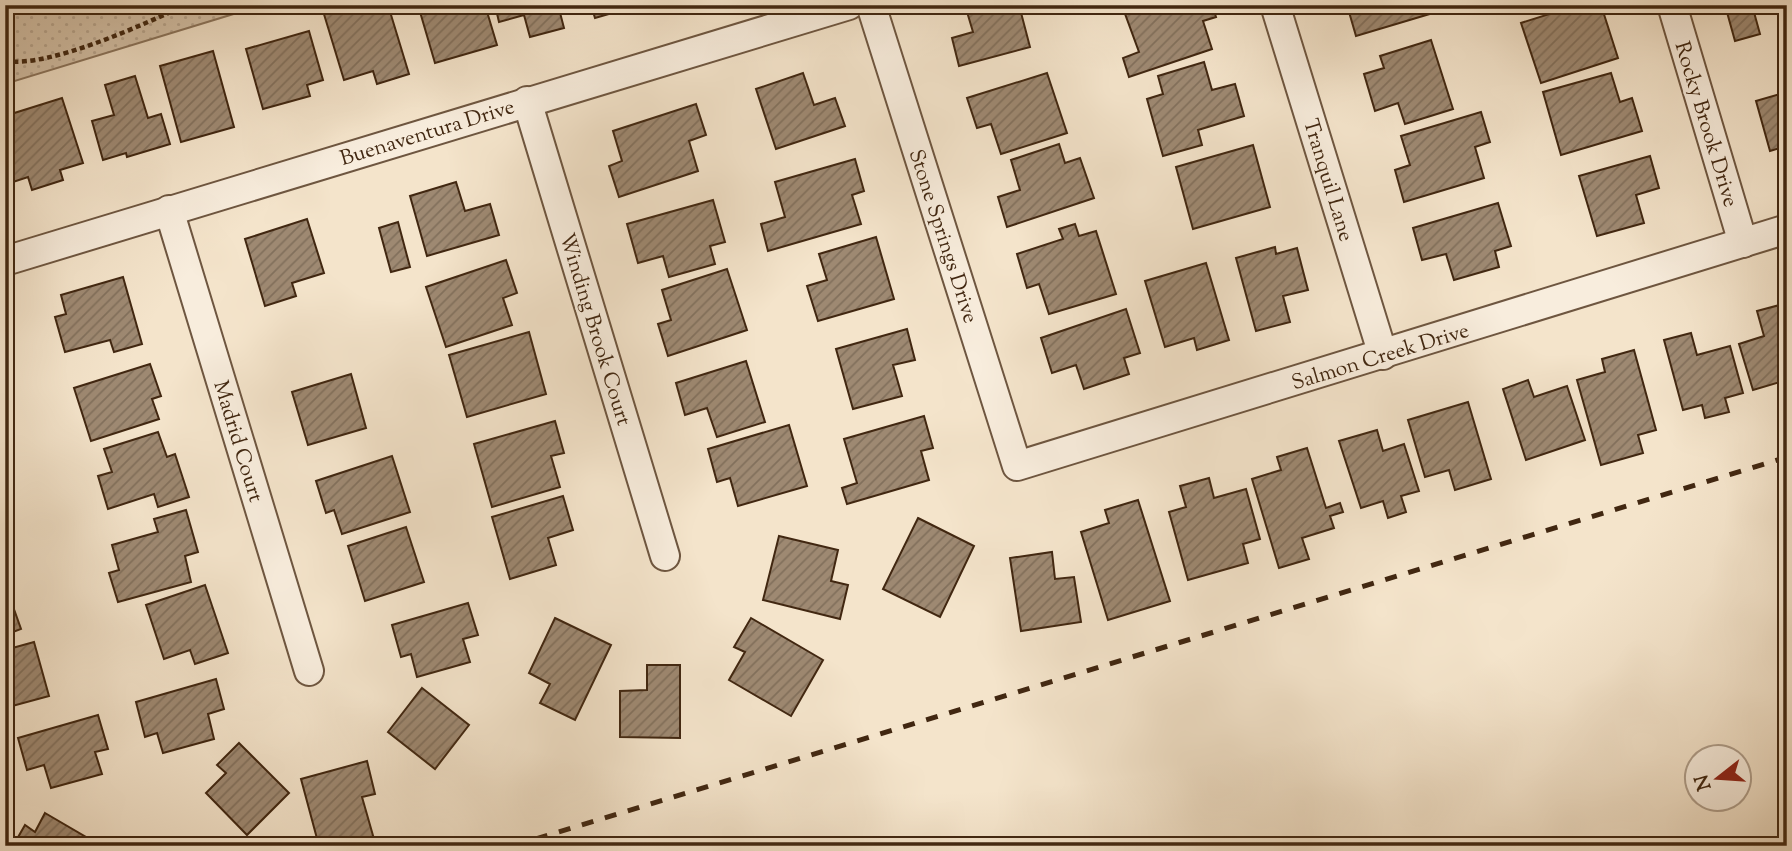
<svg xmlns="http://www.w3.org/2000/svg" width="1792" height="851" font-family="'Sorts Mill Goudy',serif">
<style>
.park{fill:url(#park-dots);stroke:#8c765e;stroke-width:2}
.building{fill:url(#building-hatch);stroke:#412711;stroke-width:2}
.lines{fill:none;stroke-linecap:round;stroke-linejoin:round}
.minor-casing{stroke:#6e5640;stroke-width:32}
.path{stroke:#412711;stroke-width:4.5;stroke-dasharray:5 3.5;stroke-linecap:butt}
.minor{stroke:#f8eddd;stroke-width:28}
.rail{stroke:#412711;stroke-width:5;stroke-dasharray:12 12;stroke-linecap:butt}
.labels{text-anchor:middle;stroke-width:5;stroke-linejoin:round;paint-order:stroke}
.street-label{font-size:21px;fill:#412711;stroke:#f8eddd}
</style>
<defs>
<pattern id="park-dots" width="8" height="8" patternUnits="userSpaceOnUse" patternTransform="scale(1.75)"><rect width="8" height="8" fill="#d6c4ab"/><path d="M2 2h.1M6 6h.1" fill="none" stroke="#b9a892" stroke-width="1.8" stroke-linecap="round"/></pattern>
<pattern id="building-hatch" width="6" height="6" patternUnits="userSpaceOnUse" patternTransform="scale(1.75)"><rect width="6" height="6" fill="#9e8972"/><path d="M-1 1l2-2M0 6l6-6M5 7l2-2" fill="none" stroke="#82705c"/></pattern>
</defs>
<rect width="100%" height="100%" fill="#f4e4cb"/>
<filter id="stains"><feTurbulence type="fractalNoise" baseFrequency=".00286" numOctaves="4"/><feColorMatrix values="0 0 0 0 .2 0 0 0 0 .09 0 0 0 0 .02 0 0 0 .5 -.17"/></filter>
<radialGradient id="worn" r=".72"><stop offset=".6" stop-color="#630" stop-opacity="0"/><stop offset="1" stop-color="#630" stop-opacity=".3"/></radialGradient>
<polygon class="park" points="5,5 263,5 5,84"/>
<g class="building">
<polygon points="343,5 388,5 409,74 377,84 373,71 344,80 323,11"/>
<polygon points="418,5 485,5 497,45 435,63"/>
<polygon points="495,5 558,5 564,28 530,37 524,15 499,22"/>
<polygon points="591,5 625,5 626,9 595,18"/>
<polygon points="965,5 1019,5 1030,47 959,66 952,38 973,32"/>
<polygon points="1141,5 1212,5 1216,17 1203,21 1212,49 1129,77 1123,58 1139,52 1124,11"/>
<polygon points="1347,5 1431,5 1433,13 1356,36"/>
<polygon points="1578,5 1601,5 1618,58 1541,83 1521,23"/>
<polygon points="1725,5 1752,5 1760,34 1735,41"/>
<polygon points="309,31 323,80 307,85 310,96 263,109 246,49"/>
<polygon points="1431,40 1453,109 1405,124 1398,103 1375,111 1364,74 1384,68 1380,56"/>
<polygon points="213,51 234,127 181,142 160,66"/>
<polygon points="1204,62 1212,90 1235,84 1244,116 1198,130 1202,145 1163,156 1147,99 1163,94 1158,76"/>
<polygon points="803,73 814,105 835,98 845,126 776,149 756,89"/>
<polygon points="1047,73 1067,133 1001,154 991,124 977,128 967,98"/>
<polygon points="1611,73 1620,102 1632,98 1642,131 1561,155 1543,92"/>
<polygon points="135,76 148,118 161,114 170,144 127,157 126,153 103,160 92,121 114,115 105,85"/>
<polygon points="1787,92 1787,146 1770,151 1756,101"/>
<polygon points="62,98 83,163 60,170 63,180 32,190 28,177 13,182 5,157 5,138 14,135 8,115"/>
<polygon points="696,104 706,135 689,141 698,171 619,197 609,166 622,161 613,131"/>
<polygon points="1481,112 1490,142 1475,147 1484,178 1404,202 1395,170 1410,165 1401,136"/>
<polygon points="1059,144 1065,163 1080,158 1094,198 1007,227 998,197 1020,190 1011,160"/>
<polygon points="1253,145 1270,207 1193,229 1176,167"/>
<polygon points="1650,156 1659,188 1636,195 1644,223 1597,236 1579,176"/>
<polygon points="855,159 864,191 852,195 861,224 768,251 761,224 785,217 775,182"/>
<polygon points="456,182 465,211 490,204 499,235 427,256 410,196"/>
<polygon points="713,200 725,242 710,246 715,264 669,277 663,256 638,263 627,224"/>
<polygon points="1498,203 1511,246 1495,251 1499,267 1454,280 1446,254 1422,260 1413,228"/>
<polygon points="307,219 324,273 292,283 296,296 265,306 245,239"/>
<polygon points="398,222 410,267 391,272 379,228"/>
<polygon points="1075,224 1079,236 1096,231 1116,294 1049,314 1039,284 1027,288 1017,254 1063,239 1059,229"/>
<polygon points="876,237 894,299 818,321 807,286 827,280 819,254"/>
<polygon points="1275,247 1276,254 1297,248 1308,290 1283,296 1290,322 1256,331 1236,258"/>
<polygon points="506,260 517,293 503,298 512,325 446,347 426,287"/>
<polygon points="1206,263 1229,340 1197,350 1194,338 1165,347 1145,281"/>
<polygon points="727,269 747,330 668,356 658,324 671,320 662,290"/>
<polygon points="123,277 142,344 114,352 110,340 65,352 55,317 66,314 61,295"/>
<polygon points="1787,303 1787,380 1753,390 1739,344 1764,336 1757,311"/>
<polygon points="1126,309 1140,353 1124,358 1129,374 1084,389 1076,365 1052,373 1041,338"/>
<polygon points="907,329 915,360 893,365 902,396 853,409 836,349"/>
<polygon points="529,332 546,394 467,417 449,355"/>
<polygon points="1691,333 1697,355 1730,346 1743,393 1725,398 1729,412 1705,418 1702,405 1683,410 1664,340"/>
<polygon points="1634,350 1656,430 1638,435 1643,453 1601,465 1577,380 1605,372 1602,359"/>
<polygon points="746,361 765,422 717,437 707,408 685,415 676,383"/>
<polygon points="150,364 161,396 152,399 159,419 91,441 74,388"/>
<polygon points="351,374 366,428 308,445 292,392"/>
<polygon points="1528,380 1534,397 1567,386 1585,440 1526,460 1503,389"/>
<polygon points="1468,402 1491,479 1455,490 1449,470 1425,477 1408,420"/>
<polygon points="924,416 933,448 921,451 929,480 847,504 842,488 857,483 844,439"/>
<polygon points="555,421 564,453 551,456 560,487 492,507 474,444"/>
<polygon points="789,425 807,486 738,506 730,478 717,482 708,449"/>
<polygon points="1377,430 1383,451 1404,444 1419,491 1401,496 1406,512 1388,518 1383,501 1361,508 1339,441"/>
<polygon points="158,432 167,457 175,454 189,497 158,507 154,494 108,509 98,476 112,472 104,449"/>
<polygon points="1307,448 1326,508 1340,503 1343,512 1330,516 1334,528 1302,538 1309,559 1279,568 1252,479 1281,470 1277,457"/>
<polygon points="392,456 410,512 342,534 334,510 326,513 316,481"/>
<polygon points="1209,478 1214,498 1246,489 1260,539 1243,544 1248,563 1188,580 1169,512 1186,507 1180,486"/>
<polygon points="563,496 573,530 548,538 556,565 510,579 492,517"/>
<polygon points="1138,500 1170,601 1108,620 1081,532 1109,523 1105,510"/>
<polygon points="186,510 198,552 185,556 191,582 118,602 109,573 119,570 112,545 158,532 154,519"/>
<polygon points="5,514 12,538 5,540"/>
<polygon points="918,518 974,546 940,617 883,589"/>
<polygon points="406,527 424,582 365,601 348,546"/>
<polygon points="779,536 838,550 831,581 848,585 840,619 763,600"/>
<polygon points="1052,552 1055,579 1074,577 1081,622 1021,631 1010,558"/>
<polygon points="5,584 21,629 5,635"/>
<polygon points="205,585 228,653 195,664 190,650 164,659 146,605"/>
<polygon points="468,603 478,635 463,639 470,662 417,677 411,654 401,657 392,625"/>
<polygon points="555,618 611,645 575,720 540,703 550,684 529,673"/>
<polygon points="751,618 823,660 791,716 729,680 745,652 734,647"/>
<polygon points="34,642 49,696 5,708 5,650"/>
<polygon points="647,665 680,665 680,738 620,737 620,691 647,690"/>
<polygon points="216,679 224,709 208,714 214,739 163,753 157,733 145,737 136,702"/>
<polygon points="422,688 469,725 435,769 388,732"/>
<polygon points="98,715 108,749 95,752 102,774 51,788 44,765 27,770 18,738"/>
<polygon points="239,743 289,793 247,835 206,793 226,773 217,765"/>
<polygon points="367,761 375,794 362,797 374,839 349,846 319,846 301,779"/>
<polygon points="45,813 91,840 88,846 13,846 25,825 35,832"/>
</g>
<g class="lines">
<defs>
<g id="minor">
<polyline points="871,5 1017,466 1787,229"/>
<polyline points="1275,5 1383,355"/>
<polyline points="1672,5 1743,243"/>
<polyline points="527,101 665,556"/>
<polyline points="169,210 309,671"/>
<polyline points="5,261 849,5"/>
</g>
</defs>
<use href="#minor" class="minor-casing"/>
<g class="path">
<path d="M5,61C50,68 144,24 186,5"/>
<polyline points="749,846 760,838 763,846"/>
</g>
<use href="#minor" class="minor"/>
<polyline class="rail" points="513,846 1787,457"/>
</g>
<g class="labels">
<g class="street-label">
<text transform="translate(1707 124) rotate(73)" y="7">Rocky Brook Drive</text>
<text transform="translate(427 132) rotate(-17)" y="7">Buenaventura Drive</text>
<text transform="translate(1329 180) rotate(73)" y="7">Tranquil Lane</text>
<text transform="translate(944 236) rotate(72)" y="7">Stone Springs Drive</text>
<text transform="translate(596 329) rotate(73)" y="7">Winding Brook Court</text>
<text transform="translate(1380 356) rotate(-17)" y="7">Salmon Creek Drive</text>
<text transform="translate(239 441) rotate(73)" y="7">Madrid Court</text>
</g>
</g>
<rect width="1792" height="851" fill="none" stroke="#f4e4cb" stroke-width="28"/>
<rect x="7" y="7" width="1778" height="837" fill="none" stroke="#412711" stroke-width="3.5"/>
<rect x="14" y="14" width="1764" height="823" fill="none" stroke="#412711" stroke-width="2"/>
<g transform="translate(1718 778) rotate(253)"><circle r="33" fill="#f8eddd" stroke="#af9e8b" stroke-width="2"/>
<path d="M0-5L12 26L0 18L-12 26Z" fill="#8f2418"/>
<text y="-10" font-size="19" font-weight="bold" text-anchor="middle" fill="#412711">N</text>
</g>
<rect width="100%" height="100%" filter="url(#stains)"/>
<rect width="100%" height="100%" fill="url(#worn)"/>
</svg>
